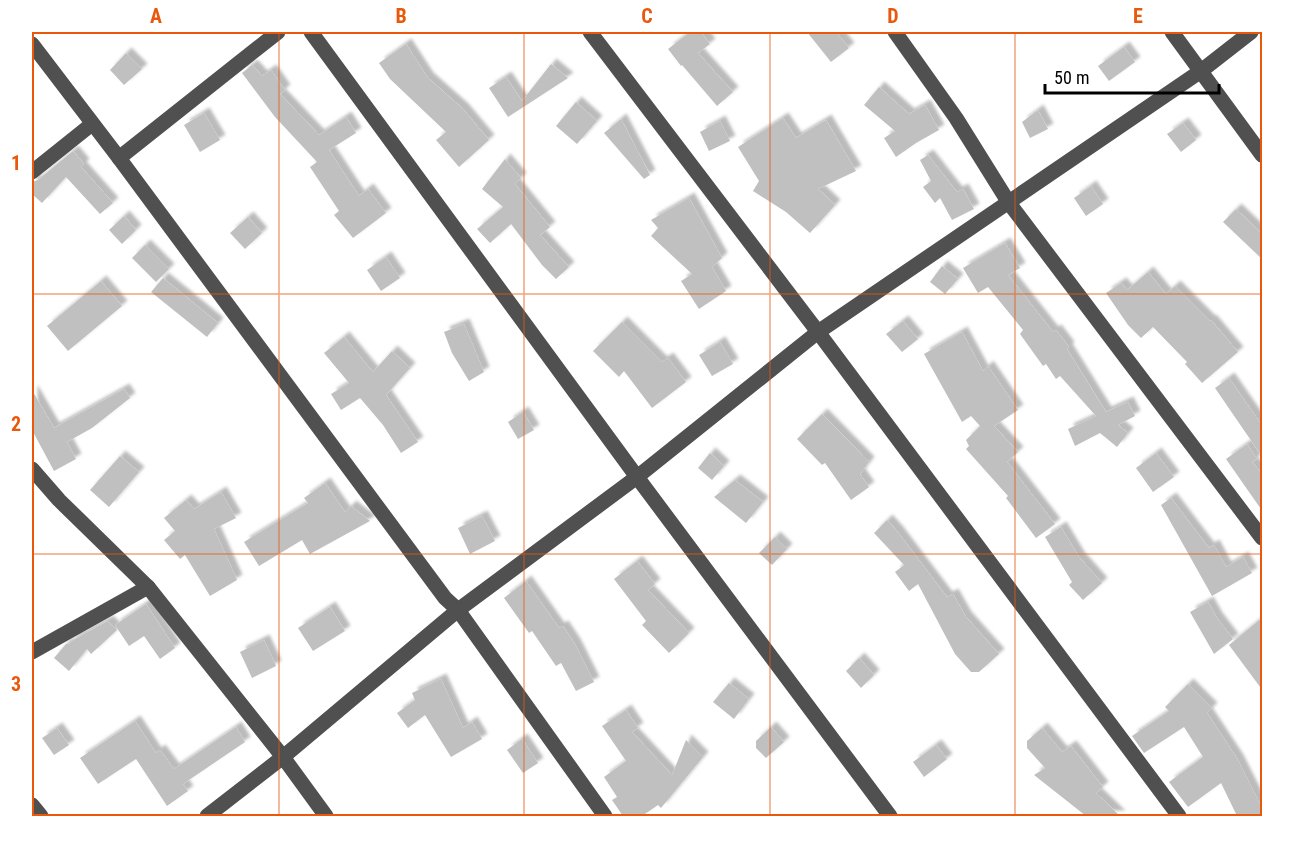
<svg xmlns="http://www.w3.org/2000/svg" width="1294" height="848" font-family="'Roboto Condensed',sans-serif">
<style>
.building{fill:#c0c0c0;filter:url(#shadow)}
.lines{fill:none;stroke-linecap:round;stroke-linejoin:round}
.minor{stroke:#505050;stroke-width:15}
.grid{fill:none;stroke:#e8590c;stroke-width:1.5;stroke-opacity:0.55}
.neatline{fill:none;stroke:#e8590c;stroke-width:2}
.grid-label{font-size:20px;text-anchor:middle;font-weight:bold;fill:#e8590c}
</style>
<defs>
<filter id="shadow"><feDropShadow dx="5.5" dy="-5.5" stdDeviation="1.5" flood-color="#0004"/></filter>
</defs>
<rect width="100%" height="100%" fill="#fff"/>
<g class="building">
<polygon points="690,32 701,32 710,44 698,53 733,92 717,106 682,65 681,66 668,49"/>
<polygon points="807,32 836,32 849,48 831,62"/>
<polygon points="406,44 428,78 463,109 489,140 459,167 436,140 446,132 390,79 379,63"/>
<polygon points="1124,47 1135,62 1109,81 1098,66"/>
<polygon points="126,53 142,69 124,85 110,70"/>
<polygon points="551,64 568,78 508,117 489,88 506,77 522,101"/>
<polygon points="252,65 262,76 271,70 285,90 280,94 319,135 346,117 356,133 329,150 359,196 368,189 386,213 353,238 334,215 339,211 310,167 317,162 275,117 242,73"/>
<polygon points="879,87 909,114 925,105 939,130 916,143 896,157 884,138 895,131 864,105"/>
<polygon points="576,102 597,121 577,144 556,126"/>
<polygon points="1038,110 1048,129 1030,138 1022,122"/>
<polygon points="204,113 220,140 200,152 184,125"/>
<polygon points="783,118 796,138 826,120 856,171 818,189 835,205 810,233 786,212 753,191 759,181 738,147"/>
<polygon points="621,119 650,175 644,179 604,133"/>
<polygon points="720,121 730,141 709,151 700,132"/>
<polygon points="1183,123 1196,140 1181,152 1167,134"/>
<polygon points="73,151 84,164 81,167 113,203 100,214 66,177 42,203 32,194 32,182 38,180"/>
<polygon points="928,155 957,192 963,189 974,209 952,220 940,198 935,203 923,187 931,181 920,160"/>
<polygon points="505,159 521,178 515,184 550,227 540,235 569,267 556,279 542,265 511,224 490,243 477,229 503,207 482,189"/>
<polygon points="1091,186 1103,204 1086,216 1074,198"/>
<polygon points="689,198 722,258 712,267 726,291 699,309 681,281 692,274 651,236 658,228 651,220"/>
<polygon points="1236,209 1263,235 1263,260 1223,222"/>
<polygon points="124,216 136,230 122,244 109,230"/>
<polygon points="248,217 262,233 245,249 230,233"/>
<polygon points="1005,243 1020,268 1008,275 1053,332 1056,330 1069,347 1067,349 1106,412 1128,402 1135,416 1118,425 1128,433 1117,447 1100,433 1075,446 1068,429 1096,416 1060,376 1056,379 1046,364 1043,366 1020,334 1023,330 988,287 978,293 963,268"/>
<polygon points="145,245 169,269 156,282 132,258"/>
<polygon points="386,257 400,278 381,291 367,270"/>
<polygon points="942,266 958,279 945,294 930,282"/>
<polygon points="1148,272 1166,294 1175,286 1210,321 1211,320 1238,352 1202,383 1185,364 1187,362 1153,327 1141,338 1128,325 1106,293 1121,283 1127,290"/>
<polygon points="163,278 218,323 207,337 151,292"/>
<polygon points="101,281 122,306 68,351 47,326"/>
<polygon points="903,321 918,339 902,352 886,334"/>
<polygon points="622,322 662,362 668,358 686,382 652,408 624,371 619,377 593,351"/>
<polygon points="464,324 484,372 469,381 452,353 444,332"/>
<polygon points="962,332 983,371 988,366 1018,410 994,426 1018,452 1007,462 1055,524 1036,538 1006,498 1008,496 966,449 969,446 966,440 980,426 971,416 962,422 924,354"/>
<polygon points="344,337 373,372 392,351 410,368 386,395 418,442 401,453 383,425 360,398 341,410 331,394 349,383 324,353"/>
<polygon points="720,342 733,364 712,376 699,355"/>
<polygon points="1229,378 1263,427 1263,458 1215,388"/>
<polygon points="124,389 130,398 92,428 67,442 76,459 54,471 32,430 32,390 54,428"/>
<polygon points="523,412 534,430 518,439 508,422"/>
<polygon points="822,414 869,462 860,474 869,487 851,500 825,463 822,465 797,439"/>
<polygon points="1247,444 1257,459 1252,462 1263,475 1263,512 1226,459"/>
<polygon points="710,453 724,466 712,480 698,468"/>
<polygon points="1156,453 1174,477 1153,492 1136,468"/>
<polygon points="120,456 139,472 109,507 90,490"/>
<polygon points="735,480 763,502 746,523 714,497"/>
<polygon points="325,483 345,512 351,506 370,521 310,554 302,540 259,566 244,542 308,503 304,498"/>
<polygon points="221,492 236,518 214,529 237,580 210,596 185,555 180,559 164,540 175,531 164,518 186,500 194,509"/>
<polygon points="1171,498 1209,548 1214,545 1226,567 1243,557 1252,573 1212,596 1161,505"/>
<polygon points="482,516 495,541 470,554 458,528"/>
<polygon points="887,520 897,531 947,597 953,594 966,617 999,654 979,672 971,672 955,654 918,584 909,591 895,572 904,565 874,533"/>
<polygon points="1061,527 1079,557 1102,583 1083,600 1069,585 1072,582 1045,537"/>
<polygon points="775,537 787,549 772,565 759,553"/>
<polygon points="637,561 655,584 648,590 689,633 669,653 642,625 646,621 614,579"/>
<polygon points="526,581 559,628 563,626 575,644 594,682 576,691 561,663 556,666 532,631 529,633 504,598"/>
<polygon points="1208,602 1217,618 1233,639 1214,654 1190,612"/>
<polygon points="146,604 175,648 160,659 144,636 129,646 115,625"/>
<polygon points="330,607 345,631 313,651 298,628"/>
<polygon points="1263,617 1263,691 1229,645"/>
<polygon points="108,621 117,630 91,654 87,649 69,671 54,658 66,644 69,644 73,640"/>
<polygon points="264,640 276,666 252,678 240,652"/>
<polygon points="859,658 874,675 861,688 846,671"/>
<polygon points="441,679 463,728 472,722 482,739 451,757 425,715 408,728 397,713 415,700 412,693"/>
<polygon points="729,683 749,699 734,719 713,702"/>
<polygon points="1188,684 1212,708 1207,713 1238,760 1263,810 1263,816 1237,816 1221,783 1188,807 1169,782 1203,757 1184,727 1144,753 1132,736 1169,711 1165,707"/>
<polygon points="626,710 638,728 632,732 672,775 686,740 703,757 661,808 658,805 642,816 623,816 612,800 617,797 604,777 626,761 602,726"/>
<polygon points="135,721 156,753 160,750 174,769 236,727 245,742 183,784 188,791 167,806 136,759 98,784 80,758"/>
<polygon points="771,727 784,742 766,758 756,748 756,741"/>
<polygon points="57,728 69,745 54,755 42,738"/>
<polygon points="1042,728 1062,752 1071,746 1103,787 1096,793 1120,816 1086,816 1034,775 1045,768 1027,748 1027,741"/>
<polygon points="522,739 538,763 523,773 507,750"/>
<polygon points="936,745 947,759 924,777 913,762"/>
</g>
<g class="lines">
<g class="minor">
<polyline points="311,32 637,477 890,816"/>
<polyline points="590,32 818,332 1179,816"/>
<polyline points="895,32 956,118 1009,203 1262,538"/>
<polyline points="1172,32 1262,155"/>
<polyline points="32,44 119,158 445,598 458,610 605,816"/>
<polyline points="119,158 278,32"/>
<polyline points="32,172 92,124"/>
<polyline points="32,469 59,500 148,587 283,757 326,816"/>
<polyline points="32,652 148,587"/>
<polyline points="32,805 41,816"/>
<polyline points="207,816 283,757 458,610 637,477 818,332 1201,71 1251,32"/>
</g>
</g>
<path class="grid" d="M279,32V816M524,32V816M770,32V816M1015,32V816M32,294H1262M32,554H1262"/>
<rect width="1294" height="848" fill="none" stroke="#ffffff" stroke-width="66"/>
<path d="M1045 84v9h174v-9" fill="none" stroke="#000000" stroke-width="3"/>
<text x="1054" y="84" font-size="18" fill="#000000" stroke="#ffffff" stroke-width="4.5" paint-order="stroke">50 m</text>
<rect x="33" y="33" width="1228" height="782" class="neatline"/>
<g class="grid-label">
<text x="156" y="23">A</text>
<text x="401" y="23">B</text>
<text x="647" y="23">C</text>
<text x="893" y="23">D</text>
<text x="1138" y="23">E</text>
<text x="16" y="170">1</text>
<text x="16" y="431">2</text>
<text x="16" y="691">3</text>
</g>
</svg>
